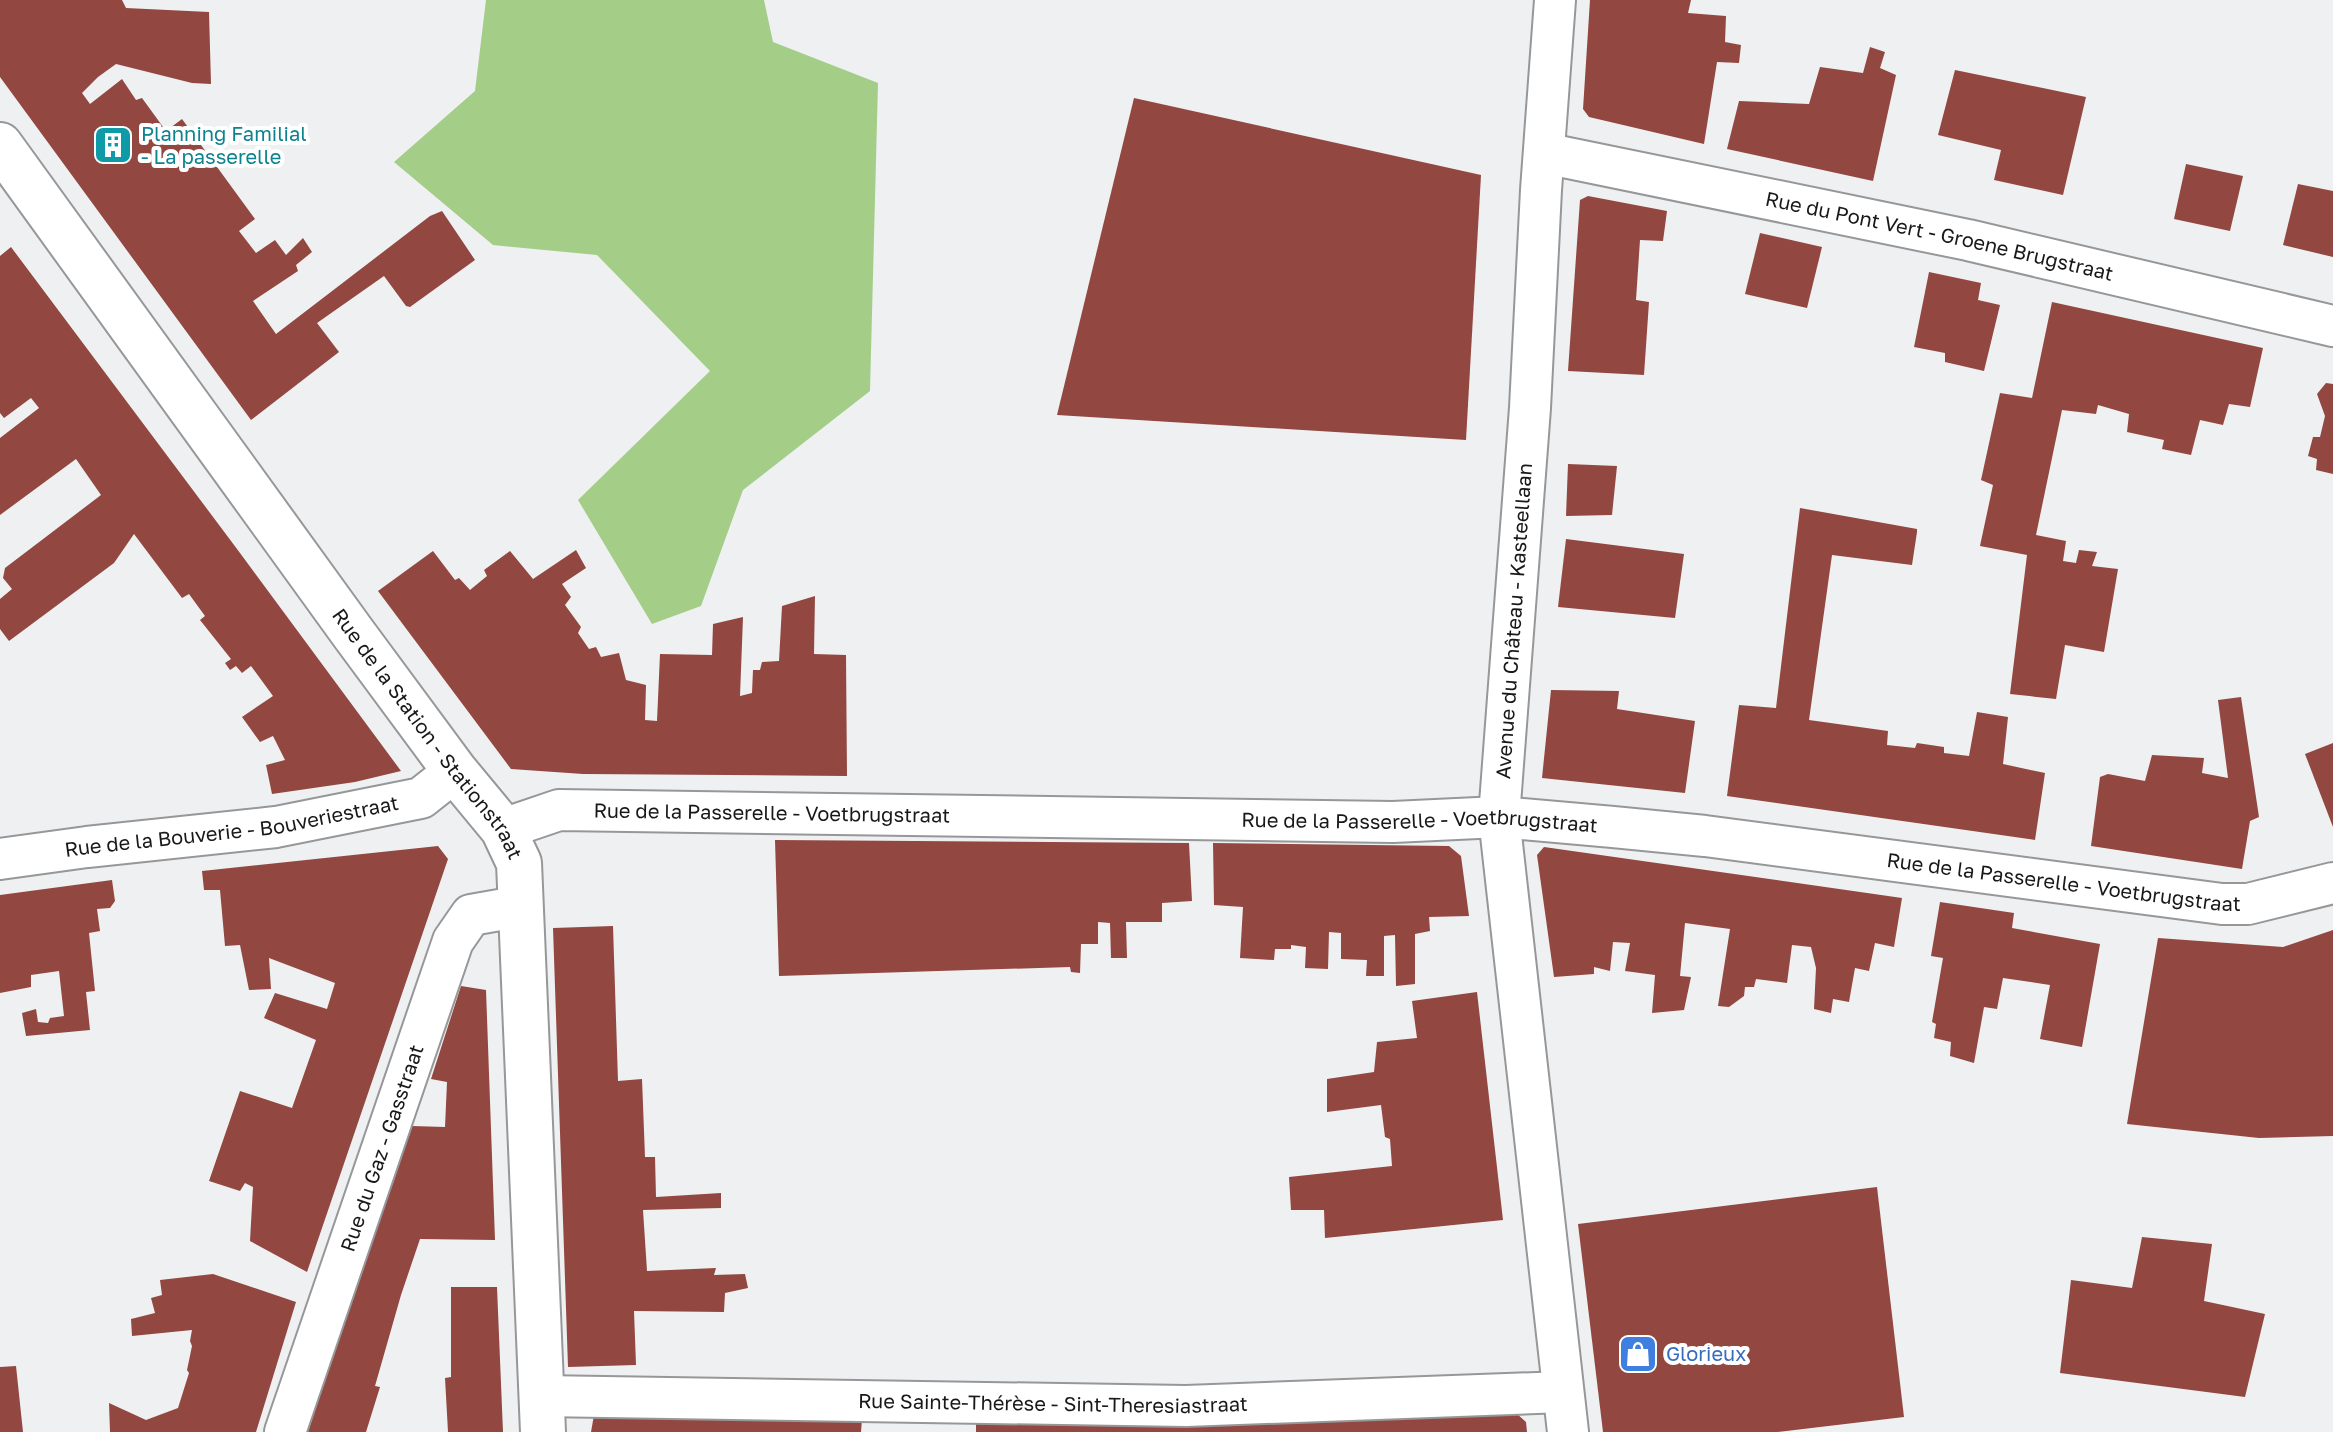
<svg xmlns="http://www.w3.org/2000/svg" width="2333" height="1432" font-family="'Golos Text',sans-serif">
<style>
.forest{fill:#a4cd87}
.building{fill:#924740}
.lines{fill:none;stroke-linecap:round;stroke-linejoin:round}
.minor-casing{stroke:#969799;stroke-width:44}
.tertiary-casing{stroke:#969799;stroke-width:48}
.minor{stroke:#fff;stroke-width:40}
.tertiary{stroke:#fff;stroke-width:44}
.labels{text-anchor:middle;stroke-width:8;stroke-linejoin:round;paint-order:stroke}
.culture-label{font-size:20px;fill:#0d838f;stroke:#fff;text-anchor:start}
.street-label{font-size:20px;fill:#181819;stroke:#fff}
.shop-label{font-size:20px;fill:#366cbe;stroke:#fff;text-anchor:start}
</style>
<rect width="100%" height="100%" fill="#eff0f2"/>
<polygon class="forest" points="486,0 764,0 773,42 878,83 870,391 743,490 701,606 652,624 578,500 710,371 597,255 493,245 394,162 475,91"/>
<g class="building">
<polygon points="0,0 122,0 126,8 209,12 211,84 192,83 116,64 98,77 82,93 90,104 122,79 136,100 142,98 166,131 182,119 255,219 239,231 256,253 275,240 286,255 303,238 312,252 296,265 298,271 253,301 276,334 430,216 442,211 475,260 410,307 406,306 384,276 317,323 339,352 251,420 0,77"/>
<polygon points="1590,0 1691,0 1688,13 1726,16 1725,42 1741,45 1739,63 1717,62 1704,144 1589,117 1583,109"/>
<polygon points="1870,47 1885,52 1880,68 1896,75 1873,181 1727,149 1739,101 1809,104 1820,67 1863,73"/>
<polygon points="1955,70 2086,97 2063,195 1994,180 2001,150 1938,135"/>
<polygon points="1134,98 1481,175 1466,440 1057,415"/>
<polygon points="2186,164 2243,176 2230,231 2174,219"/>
<polygon points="2298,184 2333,191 2333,257 2283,245"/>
<polygon points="1588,196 1667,211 1663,241 1640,240 1636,300 1649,302 1644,375 1568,371 1580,200"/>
<polygon points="1760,233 1822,247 1807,308 1745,294"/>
<polygon points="11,247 240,553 401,771 355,782 272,794 266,765 285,760 273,736 260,742 242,717 273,696 251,666 242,673 236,666 230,670 225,663 231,659 200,620 205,616 189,594 182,598 134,534 114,563 9,641 0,629 0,599 12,589 3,578 5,568 101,495 76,459 0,515 0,438 39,408 31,398 4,418 0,413 0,256"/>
<polygon points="1929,272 1981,283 1978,300 2000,305 1984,371 1945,362 1945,353 1914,347"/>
<polygon points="2052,302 2263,348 2250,407 2229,404 2223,425 2200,420 2191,455 2162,449 2164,440 2127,432 2129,414 2098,405 2096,414 2062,410 2036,535 2066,541 2063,561 2076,563 2079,550 2097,552 2092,566 2118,569 2104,652 2065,645 2056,699 2010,694 2027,555 1980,546 1993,485 1981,480 2000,393 2032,398"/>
<polygon points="2326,383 2333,384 2333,474 2316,470 2317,459 2308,456 2313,437 2320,437 2325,416 2317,394"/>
<polygon points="1568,464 1617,466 1612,515 1566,516"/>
<polygon points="1800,508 1917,529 1917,532 1912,565 1832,555 1809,720 1888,731 1887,745 1915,748 1917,743 1944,747 1944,753 1969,756 1977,712 2008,717 2003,764 2045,773 2035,840 1727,796 1739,705 1776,708"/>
<polygon points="1566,539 1684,554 1675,618 1558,607"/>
<polygon points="576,550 586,568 562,584 571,597 565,605 581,627 578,633 589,649 596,647 601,657 619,653 626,680 646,685 645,720 657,721 660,654 712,655 713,624 743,617 740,696 752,693 753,670 760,670 762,662 779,661 782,606 815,596 814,654 846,655 847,776 583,774 511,769 378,591 433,551 455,580 459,578 470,590 487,576 484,570 510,551 533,579"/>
<polygon points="1551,690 1619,691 1617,709 1695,721 1685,793 1542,778"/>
<polygon points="2241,697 2259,817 2250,821 2242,869 2091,846 2100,777 2108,774 2145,781 2152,755 2204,758 2202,773 2228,778 2218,700"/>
<polygon points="2333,743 2333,827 2305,754"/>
<polygon points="775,840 1189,843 1192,901 1162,903 1162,922 1126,922 1127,958 1111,958 1110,923 1098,922 1098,944 1081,944 1080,973 1071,972 1070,967 779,976"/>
<polygon points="1213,843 1449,846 1461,856 1469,916 1429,917 1430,931 1415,934 1415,984 1396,986 1395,935 1384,936 1384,976 1366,976 1367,960 1341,959 1341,933 1329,932 1328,969 1305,968 1306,947 1291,945 1291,949 1275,949 1274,960 1240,958 1243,907 1214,905"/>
<polygon points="438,846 448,859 307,1272 250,1241 253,1187 245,1183 240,1191 209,1181 240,1091 292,1108 316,1040 264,1018 275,993 327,1009 335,983 269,958 271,989 249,990 240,945 225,946 220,890 204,890 202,871"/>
<polygon points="1544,847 1902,898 1894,947 1875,943 1869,971 1855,968 1849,1002 1833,999 1831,1013 1814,1009 1816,968 1811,947 1792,945 1787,983 1756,979 1754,987 1745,987 1744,996 1729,1007 1718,1006 1730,929 1685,923 1680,976 1691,977 1684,1010 1652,1013 1655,975 1625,971 1630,943 1613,942 1610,971 1594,967 1594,974 1554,977 1537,855"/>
<polygon points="112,880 115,901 110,908 97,909 100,931 89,933 95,991 86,992 90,1030 26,1036 22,1013 36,1009 38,1022 48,1023 50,1018 64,1016 59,971 31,975 31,987 0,993 0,895"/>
<polygon points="1940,902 2014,913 2012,928 2100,944 2082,1047 2040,1039 2050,985 2003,978 1997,1009 1984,1007 1974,1063 1950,1056 1951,1042 1934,1038 1936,1024 1932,1022 1943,958 1931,956"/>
<polygon points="613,926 618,1081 642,1079 645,1157 655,1157 656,1197 721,1193 721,1208 643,1210 647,1271 716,1268 714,1275 745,1274 748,1288 725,1293 724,1312 634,1311 636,1365 568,1367 553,928"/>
<polygon points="2333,930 2333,1136 2259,1138 2127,1124 2158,938 2283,947"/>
<polygon points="461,986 486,990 495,1240 420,1239 401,1295 375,1386 380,1387 366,1432 308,1432 369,1238 393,1183 412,1126 445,1127 447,1082 431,1079"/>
<polygon points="1477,992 1503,1220 1325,1238 1324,1210 1291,1210 1289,1177 1392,1166 1390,1139 1385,1137 1381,1105 1327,1112 1327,1079 1374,1072 1377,1042 1417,1038 1412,1001"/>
<polygon points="1877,1187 1904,1417 1777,1432 1603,1432 1578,1224"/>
<polygon points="2142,1237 2212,1244 2204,1301 2265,1314 2245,1397 2060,1373 2071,1280 2132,1288"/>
<polygon points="213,1274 296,1302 256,1432 110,1432 109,1403 146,1420 178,1408 189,1373 187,1370 192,1346 190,1341 192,1330 132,1336 131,1319 155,1313 151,1298 162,1295 160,1280"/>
<polygon points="451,1287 497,1287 503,1432 448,1432 445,1378 451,1377"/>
<polygon points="16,1366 23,1432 0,1432 0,1367"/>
<polygon points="1516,1413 1526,1422 1527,1432 976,1432 976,1421 1182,1426"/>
<polygon points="594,1415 862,1419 861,1432 591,1432"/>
</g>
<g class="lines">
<defs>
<g id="minor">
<polyline points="1555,0 1541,190 1530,408 1499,817 1568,1432"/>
<path id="s1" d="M1544,153L1968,240L2333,326"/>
<path id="s2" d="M503,829L559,810L1393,822L1499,817L1613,827L1705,836L2222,904H2248L2333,883"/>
<path id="s3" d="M0,859L87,847L276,827L421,798L455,771"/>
<path id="s4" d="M541,1396L1186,1406L1563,1392"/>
<path id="s5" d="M285,1432L453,941L471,915L522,906"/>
</g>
<g id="tertiary">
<path id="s6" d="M0,145L353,633L455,771L503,829L519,863L543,1432"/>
</g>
</defs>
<use href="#minor" class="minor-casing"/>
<use href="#tertiary" class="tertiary-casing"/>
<use href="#minor" class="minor"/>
<use href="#tertiary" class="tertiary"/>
</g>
<defs>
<symbol id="building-square" viewBox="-11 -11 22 22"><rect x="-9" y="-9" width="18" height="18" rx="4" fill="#0f9aa8" stroke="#fff"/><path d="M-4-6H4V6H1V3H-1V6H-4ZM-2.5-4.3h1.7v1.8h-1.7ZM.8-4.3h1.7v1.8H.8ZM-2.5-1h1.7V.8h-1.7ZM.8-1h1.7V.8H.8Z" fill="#fff"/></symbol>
<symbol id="shop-square" viewBox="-11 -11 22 22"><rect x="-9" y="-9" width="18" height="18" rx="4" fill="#3f7fe0" stroke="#fff"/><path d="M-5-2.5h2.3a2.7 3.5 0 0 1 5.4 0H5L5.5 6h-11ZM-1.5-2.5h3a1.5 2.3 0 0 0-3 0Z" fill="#fff"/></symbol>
</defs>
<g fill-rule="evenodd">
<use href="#building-square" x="91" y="123" width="44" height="44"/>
<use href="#shop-square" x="1616" y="1332" width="44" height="44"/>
</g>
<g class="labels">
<g class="culture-label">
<text x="141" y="141">Planning Familial<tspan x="141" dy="23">- La passerelle</tspan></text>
</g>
<g class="street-label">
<text dy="7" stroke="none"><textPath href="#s1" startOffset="404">Rue du Pont Vert - Groene Brugstraat</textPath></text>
<text transform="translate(1514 621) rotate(-86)" y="7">Avenue du Château - Kasteellaan</text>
<text dy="7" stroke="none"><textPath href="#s6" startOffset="728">Rue de la Station - Stationstraat</textPath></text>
<text dy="7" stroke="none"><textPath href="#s2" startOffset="272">Rue de la Passerelle - Voetbrugstraat</textPath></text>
<text dy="7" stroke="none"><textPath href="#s2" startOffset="920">Rue de la Passerelle - Voetbrugstraat</textPath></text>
<text dy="7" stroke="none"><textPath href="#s3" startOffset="234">Rue de la Bouverie - Bouveriestraat</textPath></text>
<text dy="7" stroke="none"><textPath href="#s2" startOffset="1568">Rue de la Passerelle - Voetbrugstraat</textPath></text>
<text dy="7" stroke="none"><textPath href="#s5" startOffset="300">Rue du Gaz - Gasstraat</textPath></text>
<text dy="7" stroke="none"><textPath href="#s4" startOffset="512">Rue Sainte-Thérèse - Sint-Theresiastraat</textPath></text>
</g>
<g class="shop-label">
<text x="1666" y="1361">Glorieux</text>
</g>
</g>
</svg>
